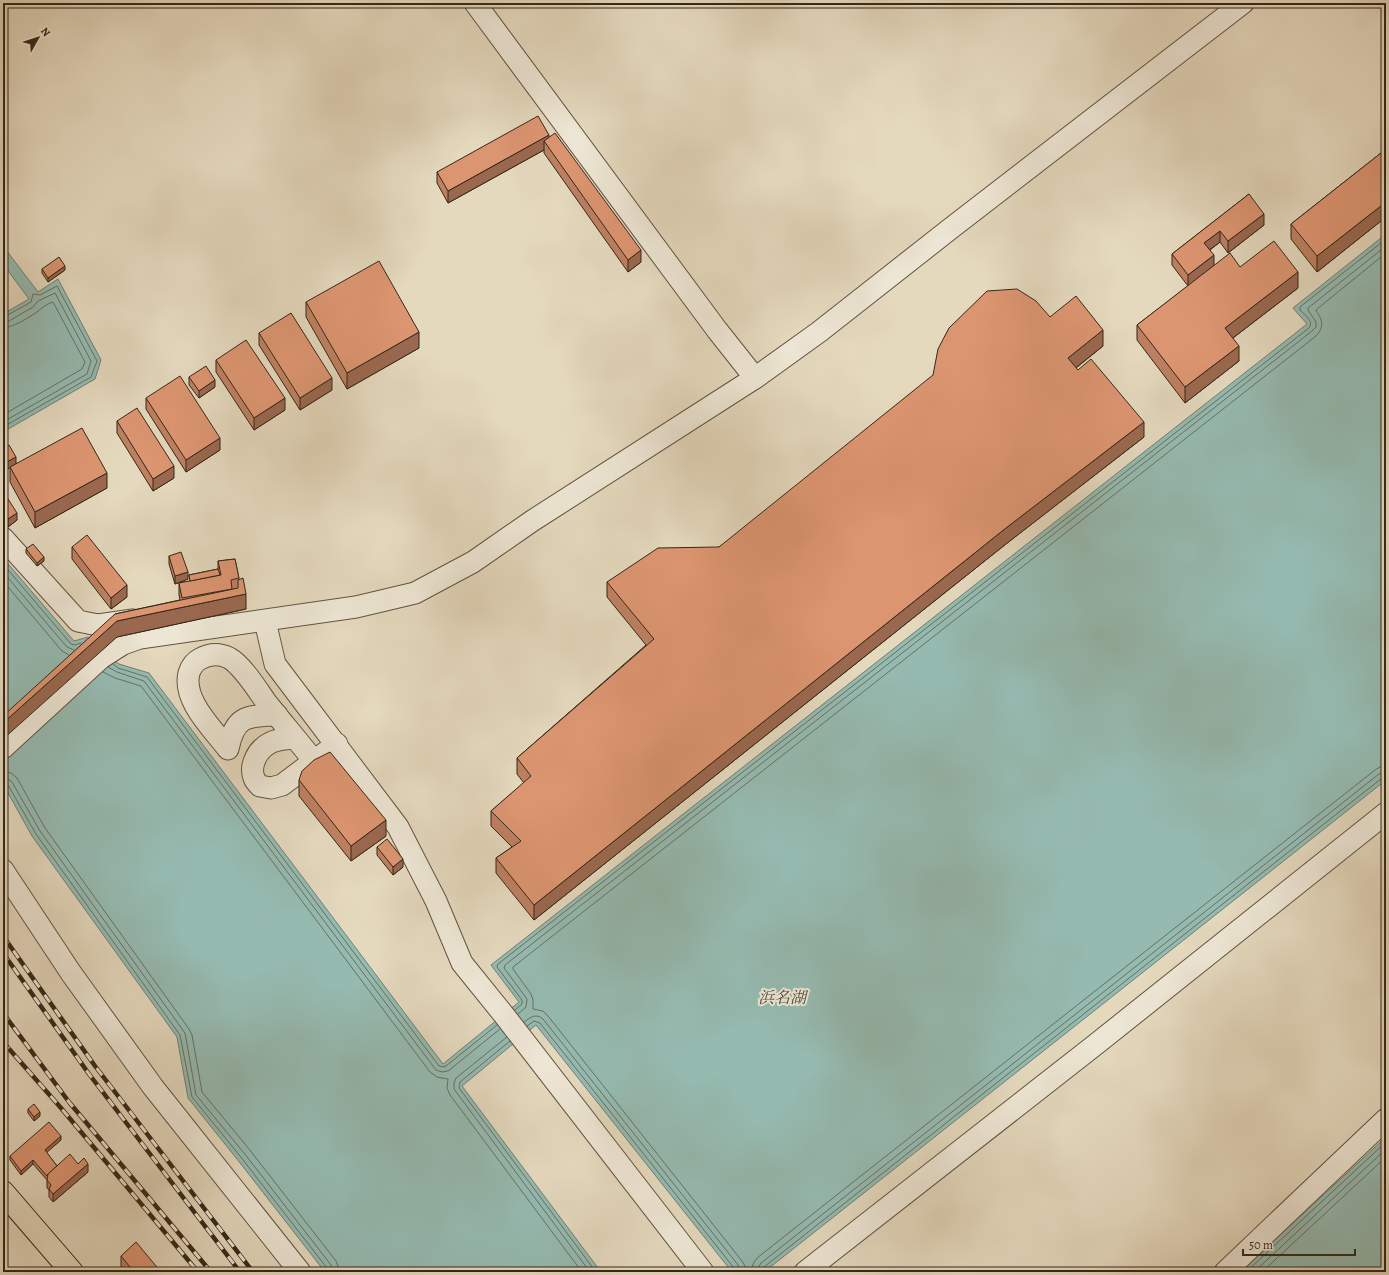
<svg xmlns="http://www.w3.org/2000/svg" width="1389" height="1275" font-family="Alegreya,'Noto Serif JP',serif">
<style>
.water{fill:#95bab0;stroke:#6f7f73}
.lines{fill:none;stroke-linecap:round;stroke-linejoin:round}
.shore{stroke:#657064;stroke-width:1}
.minor-casing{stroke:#615341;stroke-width:23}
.highway-casing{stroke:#352718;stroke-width:24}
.minor{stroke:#ede6d4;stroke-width:21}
.highway{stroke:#e4d8bd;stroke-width:22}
.rail-casing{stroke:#352718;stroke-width:4.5}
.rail{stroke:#ede6d4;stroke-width:3;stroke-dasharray:9;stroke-linecap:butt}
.wall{fill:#bd8061;stroke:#352718}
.shaded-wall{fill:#9a684f;stroke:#352718}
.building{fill:#dc9571;stroke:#352718}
.labels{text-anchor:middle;stroke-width:4;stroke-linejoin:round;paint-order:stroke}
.water-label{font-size:16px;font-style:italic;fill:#4d4c3e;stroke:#ede6d4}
</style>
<rect width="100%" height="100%" fill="#e4d8bd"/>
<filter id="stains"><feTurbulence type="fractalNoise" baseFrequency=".005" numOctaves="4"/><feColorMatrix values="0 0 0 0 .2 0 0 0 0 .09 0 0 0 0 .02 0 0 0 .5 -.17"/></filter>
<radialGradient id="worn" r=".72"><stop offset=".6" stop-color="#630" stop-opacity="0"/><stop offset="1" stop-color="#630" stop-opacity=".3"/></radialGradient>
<g class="water">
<polygon points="1386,234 1386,780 764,1272 732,1272 536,1025 462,1086 601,1272 325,1272 237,1159 188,1098 177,1037 32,836 3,784 3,558 74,641 88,637 110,658 119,664 149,673 443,1064 519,1002 491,965 1307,324 1293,308"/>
<polygon points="3,246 38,292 58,279 101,360 95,379 3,432 3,314 29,299 3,264"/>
<polygon points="1386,1137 1386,1272 1240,1272"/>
</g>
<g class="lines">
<g class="shore">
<polyline points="3,317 6,316 31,302 33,294 40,295 57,286 97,361 91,377 3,427"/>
<polyline points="3,322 9,321 33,307 38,301 55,293 91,361 87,374 3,422"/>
<path d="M3,328C14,327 28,318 37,312C42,308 46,304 53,302L85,362L82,369L3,415"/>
<polyline points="3,564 71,644 75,645 81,643"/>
<polyline points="3,572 67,647 74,650"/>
<polyline points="3,581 62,651 69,655"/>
<polyline points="113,664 118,668 147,677 439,1066 443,1067 446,1066 497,1025"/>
<polyline points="108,667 117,672 144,681 436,1070 442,1072 448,1071 500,1029"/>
<polyline points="103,672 115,678 141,686 430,1072 437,1077 448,1079 447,1088 450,1095 582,1272"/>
<polyline points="3,772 11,773 17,778 45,828 189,1029 192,1035 202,1092 249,1149 336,1261 338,1266 339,1272"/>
<polyline points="3,778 8,779 12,782 40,831 185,1033 196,1095 244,1153 331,1265 333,1272"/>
<polyline points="3,783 8,785 36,834 180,1035 192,1097 240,1156 327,1268 328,1272"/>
<path d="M515,1010L522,1004V1000L497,967L498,964L1309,328C1314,321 1305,315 1300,310V307L1386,239"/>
<polyline points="518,1014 526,1007 527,999 504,968 505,965 1312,331 1316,327 1316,322 1308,310 1308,308 1386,246"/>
<path d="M524,1022C531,1017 536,1013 543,1019L738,1265L740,1272"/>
<polyline points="527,1026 534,1021 540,1023 734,1268 735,1272"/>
<polyline points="507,1037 456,1078 454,1083 454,1089 590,1272"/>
<polyline points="510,1041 460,1082 459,1088 596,1272"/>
<path d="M746,1272L745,1266L742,1261L548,1016L543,1011L533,1009V1000L531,994L513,969V967L1316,336C1324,328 1323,319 1316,311L1317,309L1386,253"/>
<polyline points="751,1272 753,1264 757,1258 1375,770 1380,767 1386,766"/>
<polyline points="757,1272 758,1268 761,1263 1379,774 1386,772"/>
<polyline points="762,1272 764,1267 1382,778 1386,777"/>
<polyline points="1246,1272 1386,1142"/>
<polyline points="1254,1272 1386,1149"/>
<polyline points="1262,1272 1386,1157"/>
</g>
<defs>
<g id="minor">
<polyline points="475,3 717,330 755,378"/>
<polyline points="3,538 78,621 98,625 133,620"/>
<polyline points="265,621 275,664 398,827 436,901 462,963 504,1015 703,1272"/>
<path d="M277,715C247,716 235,715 228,749C213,729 182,700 189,673C191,667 194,662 200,659C209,654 219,653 229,658C242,665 257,689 266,702C282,722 298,741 314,761L337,744"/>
<path d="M295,738C287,739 277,739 270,743C258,749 249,765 254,778C255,781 258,784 260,786L271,788L282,785L314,761"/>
<polyline points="3,748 101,658 123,644 140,638 356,607 415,593 473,562 532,521 755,378 819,332 950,229 1243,3"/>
<polyline points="3,870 71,973 153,1087 300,1272"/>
<polyline points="805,1272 1095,1045 1386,813"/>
<polyline points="1225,1272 1386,1119"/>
</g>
<polyline id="highway" points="3,1192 72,1272"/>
</defs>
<use href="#minor" class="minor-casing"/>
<use href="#highway" class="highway-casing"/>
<use href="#minor" class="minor"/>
<use href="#highway" class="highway"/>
<defs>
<g id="rail">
<polyline points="3,936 95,1066 253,1272"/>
<polyline points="3,953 89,1074 240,1272"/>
<polyline points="3,1013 69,1102 211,1272"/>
<polyline points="3,1042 61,1108 198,1272"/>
</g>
</defs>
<use href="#rail" class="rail-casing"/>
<use href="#rail" class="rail"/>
</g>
<g class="wall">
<polygon points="549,138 641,262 628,272 544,153 544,150 448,203 437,183 437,172"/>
<polygon points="1386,149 1386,217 1317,272 1291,239 1291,224"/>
<polygon points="1249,194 1264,225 1228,253 1220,242 1210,250 1214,266 1240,267 1298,288 1233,338 1239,361 1185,403 1137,340 1137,325 1188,286 1172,265 1172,254"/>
<polygon points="42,269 65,270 48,282 42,273"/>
<polygon points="306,302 419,348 347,389 306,317"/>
<polygon points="1050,317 1103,346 1076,368 1144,437 1006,544 534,920 496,873 496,858 512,847 491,826 491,811 524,783 517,774 517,758 646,645 607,597 607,582 719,547"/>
<polygon points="259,333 332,390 300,410 259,345"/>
<polygon points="216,360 285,410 254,430 216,372"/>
<polygon points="189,377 215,387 199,398 189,385"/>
<polygon points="146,398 220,450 186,472 146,409"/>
<polygon points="117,421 174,478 153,491 117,433"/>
<polygon points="16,464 107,488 35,528 10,482 10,468"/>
<polygon points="3,491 17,520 8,527 3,519"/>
<polygon points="72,547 127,597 111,609 72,559"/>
<polygon points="26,549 44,561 37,566 26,553"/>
<polygon points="169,556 188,579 175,584 169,564"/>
<polygon points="235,559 239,579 246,609 117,637 115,614 180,600 179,595 179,583 190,581 189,575 218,569 218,561"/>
<polygon points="299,780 386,836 351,861 299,796"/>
<polygon points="377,847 403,867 393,875 377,855"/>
<polygon points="28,1109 40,1116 34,1121 28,1113"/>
<polygon points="61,1140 46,1152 57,1166 78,1164 88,1172 53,1202 49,1197 49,1190 47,1188 47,1180 33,1164 21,1175 10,1160 10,1156"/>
<polygon points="121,1256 161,1272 125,1272 121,1267"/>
</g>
<g class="shaded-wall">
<polygon points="549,135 549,147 544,141 544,150 448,203 448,191"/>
<polygon points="1386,202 1386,217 1317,272 1317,256"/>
<polygon points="1264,214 1264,225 1228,253 1228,241"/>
<polygon points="1220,231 1220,242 1204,254 1204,243"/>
<polygon points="641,250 641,262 628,272 628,260"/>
<polygon points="1214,255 1214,267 1188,287 1188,275"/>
<polygon points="65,266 65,270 48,282 48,278"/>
<polygon points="1298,272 1298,288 1225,344 1225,328"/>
<polygon points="1103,330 1103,346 1068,374 1068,358"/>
<polygon points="419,332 419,348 347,389 347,373"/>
<polygon points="1239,346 1239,361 1185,403 1185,387"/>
<polygon points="332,378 332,390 300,410 300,398"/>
<polygon points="215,380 215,387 199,398 199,391"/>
<polygon points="285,398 285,410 254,430 254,418"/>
<polygon points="1144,422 1144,437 1006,544 534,920 534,905 1006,528"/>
<polygon points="220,438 220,450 186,472 186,460"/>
<polygon points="16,457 16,465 3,471 3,464"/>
<polygon points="174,466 174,478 153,491 153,479"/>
<polygon points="107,473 107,488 35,528 35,512"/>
<polygon points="17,513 17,520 8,527 8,519"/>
<polygon points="44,557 44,561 37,566 37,563"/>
<polygon points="188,572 188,579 175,584 175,576"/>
<polygon points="127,585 127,597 111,609 111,598"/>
<polygon points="246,594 246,609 117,637 3,739 3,723 117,621"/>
<polygon points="386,820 386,836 351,861 351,846"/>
<polygon points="403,859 403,867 393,875 393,867"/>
<polygon points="40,1112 40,1116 34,1121 34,1117"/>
<polygon points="61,1136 61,1140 45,1154 45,1150"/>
<polygon points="33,1160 33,1164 21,1175 21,1171"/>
<polygon points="88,1164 88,1172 53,1202 53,1194"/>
</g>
<g class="building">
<polygon points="538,116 549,135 448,191 437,172"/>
<polygon points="555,133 641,250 628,260 544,141"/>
<polygon points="1386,149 1386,202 1317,256 1291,224"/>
<polygon points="1249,194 1264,214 1228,241 1220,231 1204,243 1214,255 1188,275 1172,254"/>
<polygon points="1274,241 1298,272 1225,328 1239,346 1185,387 1137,325 1230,253 1240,267"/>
<polygon points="59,257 65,266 48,278 42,269"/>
<polygon points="379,261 419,332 347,373 306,302"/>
<polygon points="1017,289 1036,301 1050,317 1076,296 1103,330 1068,358 1078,370 1091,359 1144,422 1006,528 534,905 496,858 521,841 491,811 531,776 517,758 654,639 607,582 658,548 719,547 933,375 938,349 949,328 987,291"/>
<polygon points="291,313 332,378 300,398 259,333"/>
<polygon points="246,340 285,398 254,418 216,360"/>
<polygon points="206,366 215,380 199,391 189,377"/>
<polygon points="180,376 220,438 186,460 146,398"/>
<polygon points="137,408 174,466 153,479 117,421"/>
<polygon points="82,428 107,473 35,512 10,467"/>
<polygon points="9,445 16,457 3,464 3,448"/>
<polygon points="3,491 17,513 8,519 3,511"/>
<polygon points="87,535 127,585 111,598 72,547"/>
<polygon points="33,544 44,557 37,563 26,549"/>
<polygon points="181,552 188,572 175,576 169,556"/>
<polygon points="235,559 239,578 231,580 232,589 182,598 179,583 221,575 218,561"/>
<polygon points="218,569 220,575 190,581 189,575"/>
<polygon points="243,578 246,594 117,621 3,723 3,716 115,614 238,588 238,580"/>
<polygon points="330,752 386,820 351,846 299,780 302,771 314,760"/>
<polygon points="387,839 403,859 393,867 377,847"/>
<polygon points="34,1104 40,1112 34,1117 28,1109"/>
<polygon points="49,1122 61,1136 45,1150 57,1166 48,1174 47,1176 33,1160 21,1171 10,1156"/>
<polygon points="70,1154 78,1164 84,1158 88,1164 53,1194 49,1189 51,1185 47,1180 48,1174"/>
<polygon points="136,1242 161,1272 134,1272 121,1256"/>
</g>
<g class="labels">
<g class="water-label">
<text x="782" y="1003">浜名湖</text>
</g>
</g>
<rect width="1389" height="1275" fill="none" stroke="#e4d8bd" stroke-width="16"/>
<rect x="4" y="4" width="1381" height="1267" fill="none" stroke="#352718" stroke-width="2"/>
<rect x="8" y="8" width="1373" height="1259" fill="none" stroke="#352718"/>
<g transform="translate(38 38) rotate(51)" stroke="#ede6d4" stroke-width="3" paint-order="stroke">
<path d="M0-3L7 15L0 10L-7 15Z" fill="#352718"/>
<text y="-6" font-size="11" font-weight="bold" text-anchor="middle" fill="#352718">N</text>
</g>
<path d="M1243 1249v6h112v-6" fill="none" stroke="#352718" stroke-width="2"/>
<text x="1249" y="1249" font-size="12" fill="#352718" stroke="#ede6d4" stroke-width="3" paint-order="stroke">50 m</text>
<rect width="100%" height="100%" filter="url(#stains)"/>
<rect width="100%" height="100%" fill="url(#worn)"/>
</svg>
